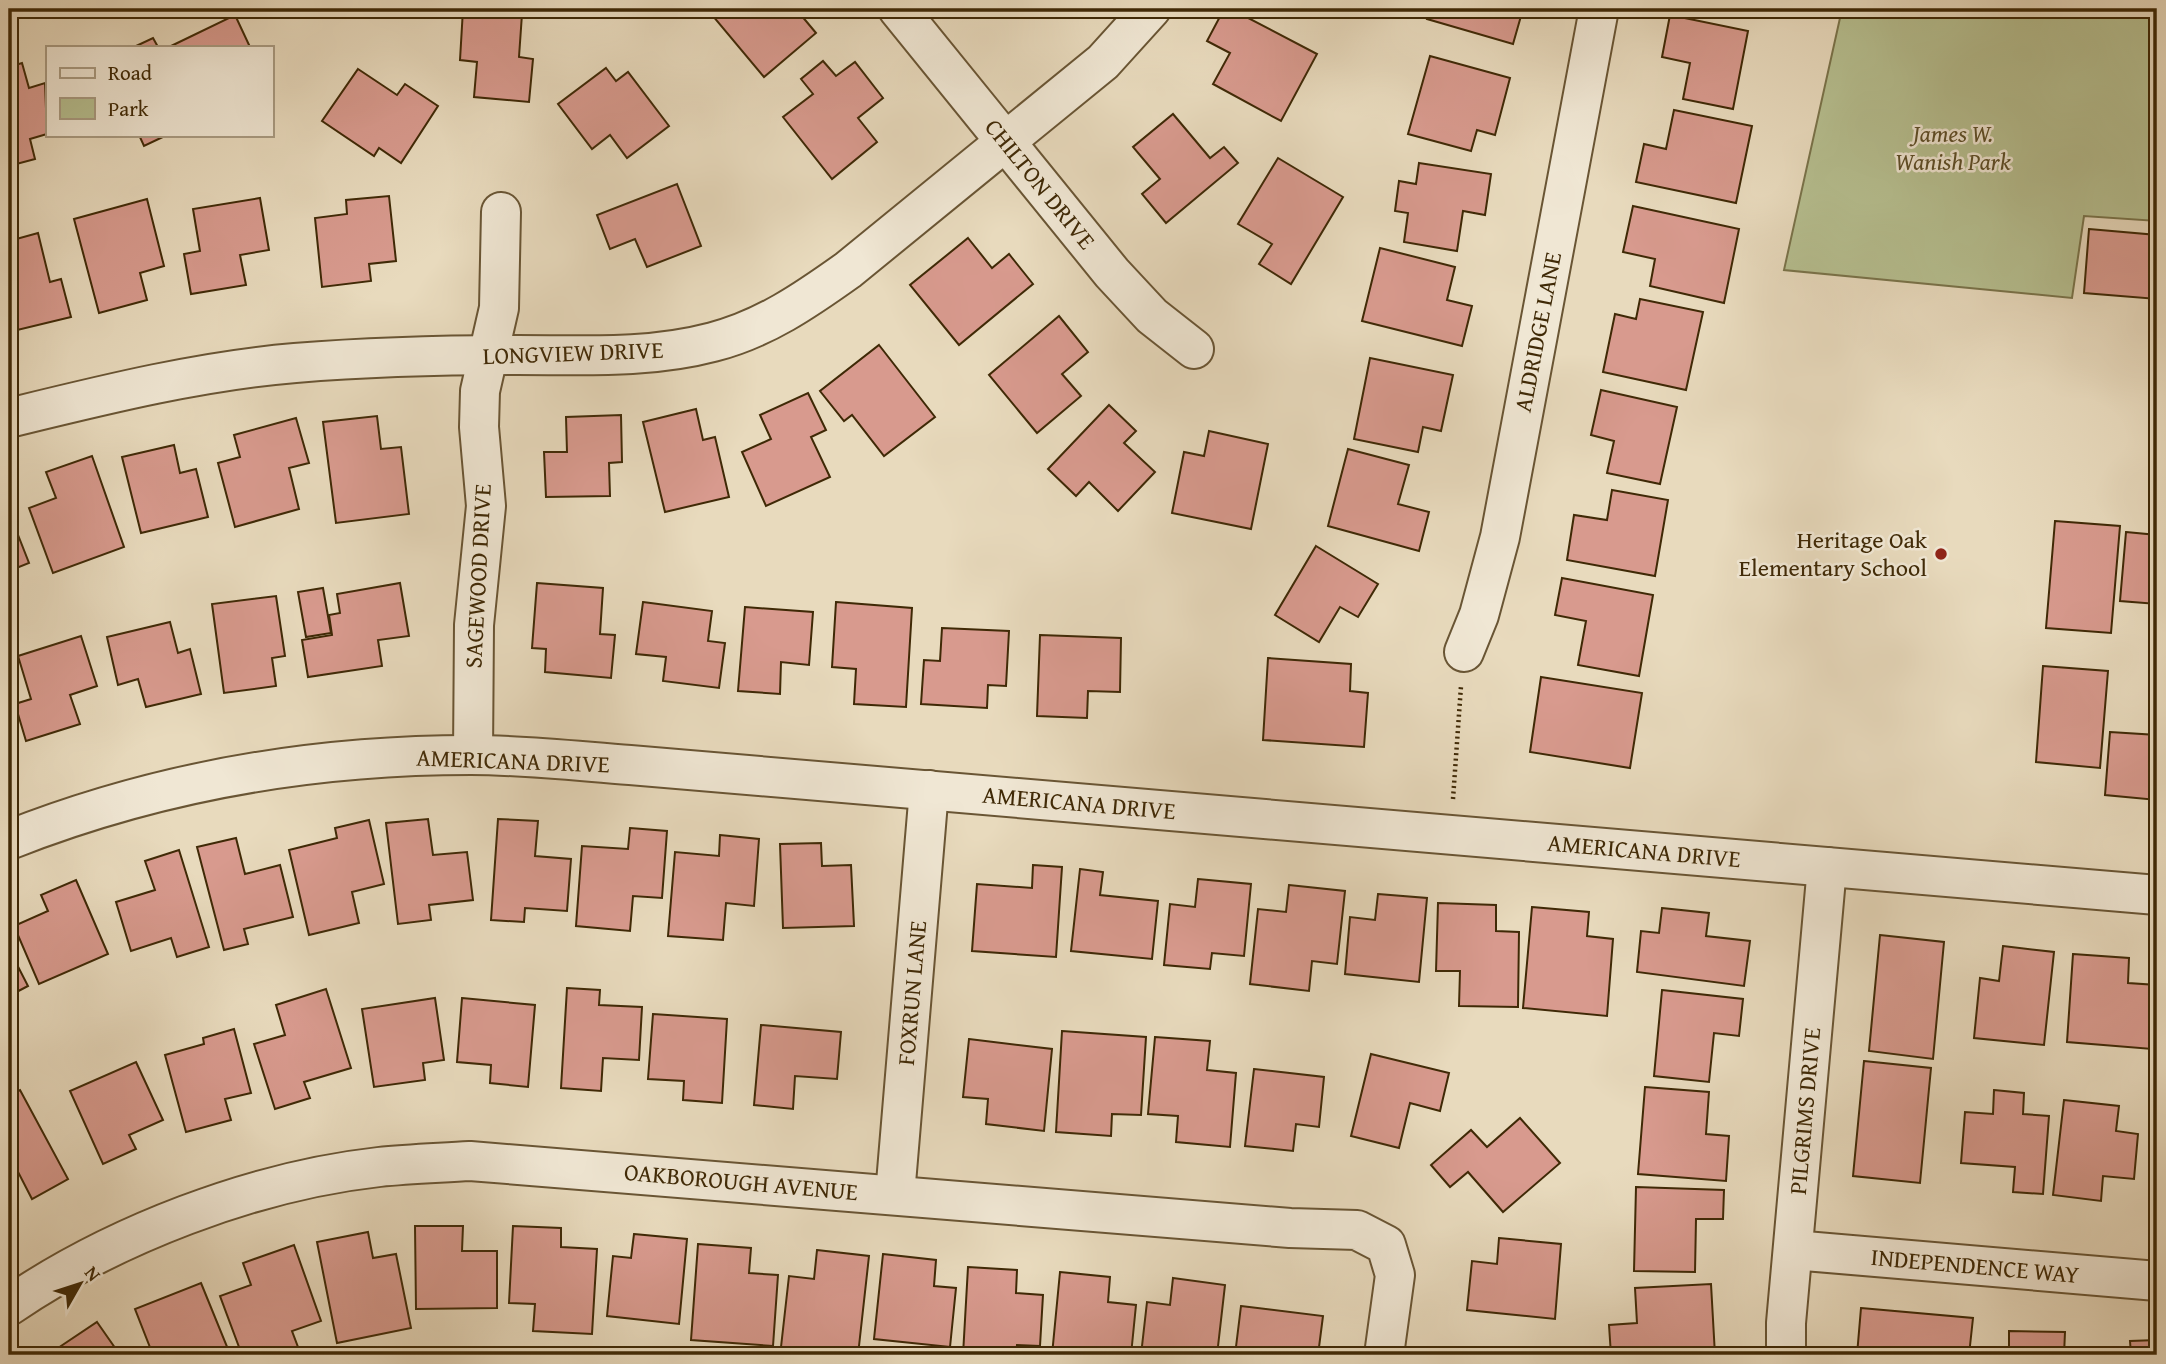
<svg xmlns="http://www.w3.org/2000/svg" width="2166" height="1364" font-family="'Gentium Book Plus',serif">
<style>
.green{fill:#b6bf90;stroke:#7a744b;stroke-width:2}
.building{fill:#d89a8e;stroke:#3f2906;stroke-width:2}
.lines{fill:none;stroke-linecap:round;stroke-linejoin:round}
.minor-casing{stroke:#695534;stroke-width:42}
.path{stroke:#3f2906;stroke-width:4.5;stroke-dasharray:2 3.5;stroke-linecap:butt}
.minor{stroke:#f0e7d4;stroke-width:38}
.poi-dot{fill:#8f2418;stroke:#f0e7d4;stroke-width:2.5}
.labels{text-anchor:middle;stroke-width:5;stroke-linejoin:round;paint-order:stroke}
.park-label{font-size:24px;font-style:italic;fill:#5d4e28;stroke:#f0e7d4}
.street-label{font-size:24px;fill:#3f2906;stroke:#f0e7d4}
.poi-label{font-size:24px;fill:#3f2906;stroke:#f0e7d4;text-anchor:end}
</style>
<rect width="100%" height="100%" fill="#e8dabd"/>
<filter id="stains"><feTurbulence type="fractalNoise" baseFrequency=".00286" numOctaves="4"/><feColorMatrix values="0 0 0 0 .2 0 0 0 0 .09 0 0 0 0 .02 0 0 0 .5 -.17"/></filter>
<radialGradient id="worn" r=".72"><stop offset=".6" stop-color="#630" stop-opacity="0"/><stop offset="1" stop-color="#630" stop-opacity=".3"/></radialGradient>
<polygon class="green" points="1842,9 2157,9 2157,221 2084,216 2072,298 1784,270"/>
<g class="building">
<polygon points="463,9 522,14 519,57 533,59 529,102 474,97 477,62 460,60"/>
<polygon points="720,9 796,9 816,33 764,77 712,15"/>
<polygon points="1224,9 1231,9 1317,54 1281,121 1213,84 1230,53 1207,41"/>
<polygon points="1430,9 1523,9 1513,44 1427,19"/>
<polygon points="1721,9 1762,9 1761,15"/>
<polygon points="235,15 250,47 169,47"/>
<polygon points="1670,15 1748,31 1733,109 1683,99 1690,63 1662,57"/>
<polygon points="153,38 158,47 134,47"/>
<polygon points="1430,56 1510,78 1495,135 1477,130 1471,151 1408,134"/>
<polygon points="823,61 836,76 855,62 883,98 858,118 877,142 832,179 783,117 813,94 801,79"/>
<polygon points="22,63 29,88 45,83 47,134 30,139 35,159 9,166 9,67"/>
<polygon points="606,68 616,81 628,72 669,126 627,158 610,135 592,149 558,104"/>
<polygon points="358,69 397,95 405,84 438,106 401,163 379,148 374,156 322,121"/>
<polygon points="1674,110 1752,126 1736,203 1636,182 1644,144 1666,149"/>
<polygon points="1173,114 1210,158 1224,147 1238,163 1166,223 1142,194 1160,179 1133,147"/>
<polygon points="139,135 167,135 144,146"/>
<polygon points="1278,158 1343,197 1291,284 1259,264 1272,244 1238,224"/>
<polygon points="1419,163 1491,174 1485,215 1463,211 1457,251 1404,242 1408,213 1395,211 1399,181 1416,184"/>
<polygon points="677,184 701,246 647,267 635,239 610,249 597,215"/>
<polygon points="389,196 396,261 369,264 371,281 322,287 315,218 347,214 346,200"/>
<polygon points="260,198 269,250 240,255 246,285 191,294 184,254 200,251 193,209"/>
<polygon points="147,199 164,266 140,273 147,300 99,313 74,219"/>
<polygon points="1633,206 1739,229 1724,303 1650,286 1655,259 1623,252"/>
<polygon points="2089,229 2157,235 2157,299 2084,293"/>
<polygon points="38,233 50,282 61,279 71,317 9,332 9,241"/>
<polygon points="968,238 992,268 1009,254 1033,284 959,345 910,285"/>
<polygon points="1380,248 1455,267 1447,300 1472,306 1462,346 1362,321"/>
<polygon points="1640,299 1703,312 1686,390 1603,372 1615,314 1636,319"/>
<polygon points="1059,316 1088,352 1062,374 1081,396 1037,433 989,375"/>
<polygon points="879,345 935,417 884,456 852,415 844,421 820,391"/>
<polygon points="1370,358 1453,375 1441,431 1423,427 1418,452 1354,439"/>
<polygon points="1601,390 1677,407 1660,484 1607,473 1614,441 1591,435"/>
<polygon points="808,393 826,430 811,437 830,477 766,506 742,452 771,439 760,415"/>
<polygon points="1109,405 1136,431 1124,443 1155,472 1118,511 1089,482 1076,496 1048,469"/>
<polygon points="696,409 703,440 715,437 729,497 665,512 643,422"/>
<polygon points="621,415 622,462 609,463 610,496 546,497 544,452 567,452 566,417"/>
<polygon points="377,416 381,449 401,447 409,514 336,523 323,422"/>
<polygon points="296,418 309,463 289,468 299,509 235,527 218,463 240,457 234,435"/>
<polygon points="1209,431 1268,444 1251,529 1172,513 1184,452 1204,456"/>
<polygon points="174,445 180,473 196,469 208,517 141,533 122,457"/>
<polygon points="1348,449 1409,465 1398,504 1429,512 1419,551 1328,526"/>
<polygon points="92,456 124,547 53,573 29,508 56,498 46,472"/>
<polygon points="1612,490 1668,500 1655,576 1567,560 1574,515 1607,520"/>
<polygon points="9,512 29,563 9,571"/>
<polygon points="2055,521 2120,526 2111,633 2046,628"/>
<polygon points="2126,532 2157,535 2157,604 2120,601"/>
<polygon points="1316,546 1378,584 1358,617 1340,607 1319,642 1275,615"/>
<polygon points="1562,578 1653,595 1639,676 1578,665 1586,621 1555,615"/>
<polygon points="400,583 409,636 378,640 382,666 308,677 302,640 332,635 329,615 340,613 337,594"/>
<polygon points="537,583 603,588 600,634 615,635 611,678 545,672 546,649 532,648"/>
<polygon points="323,588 331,633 306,637 298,592"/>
<polygon points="276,596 285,656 272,658 276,686 224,693 212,604"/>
<polygon points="643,602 712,611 708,641 725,643 719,688 663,681 666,657 636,654"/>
<polygon points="836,602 912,608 906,707 854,704 856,669 832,667"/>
<polygon points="745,607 813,612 809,665 781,662 780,694 738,691"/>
<polygon points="170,622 178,653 190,649 201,694 146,707 138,679 118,685 107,637"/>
<polygon points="942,628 1009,631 1006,686 988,685 987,708 921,704 924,660 940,661"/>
<polygon points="1040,635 1121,638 1120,692 1088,691 1087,718 1037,716"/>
<polygon points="81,636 97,686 70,695 80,724 26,741 15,704 31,699 18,656"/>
<polygon points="1268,658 1351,664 1350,691 1368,693 1364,747 1263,740"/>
<polygon points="2043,666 2108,671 2100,768 2036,762"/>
<polygon points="1541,677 1642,693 1630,768 1530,752"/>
<polygon points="2110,732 2157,735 2157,800 2105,795"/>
<polygon points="428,819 433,855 467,852 473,900 429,905 431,920 398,924 386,823"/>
<polygon points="498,819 538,821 535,856 571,859 567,911 525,908 524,922 491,920"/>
<polygon points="369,820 384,884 352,892 359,923 309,935 289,850 337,838 335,828"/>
<polygon points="630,828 667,831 662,898 633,896 630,931 576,926 582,846 628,849"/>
<polygon points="720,835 759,839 754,906 726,903 723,940 668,936 675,852 719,856"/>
<polygon points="236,838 245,874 280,865 293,917 244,929 248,944 224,950 197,847"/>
<polygon points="821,843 822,866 851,865 854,926 783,928 780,844"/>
<polygon points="179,850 209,947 177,957 171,938 131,951 116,902 155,890 145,861"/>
<polygon points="1033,865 1062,867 1056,957 972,951 977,884 1032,888"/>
<polygon points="1080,869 1103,872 1100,895 1158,901 1152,959 1071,951"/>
<polygon points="1198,879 1251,884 1244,956 1212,953 1210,969 1164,965 1170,904 1195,907"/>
<polygon points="76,880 108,954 39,984 14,926 48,911 41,895"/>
<polygon points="1289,885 1345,891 1337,964 1312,961 1309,991 1250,984 1258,909 1286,912"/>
<polygon points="1378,894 1427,898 1419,982 1345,974 1350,917 1375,920"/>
<polygon points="1438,903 1496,905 1496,931 1519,932 1518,1007 1459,1006 1460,971 1436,971"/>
<polygon points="1532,907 1589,912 1587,936 1613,939 1607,1016 1523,1008"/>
<polygon points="1662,908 1709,913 1706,936 1750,941 1744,986 1637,972 1641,931 1659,933"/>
<polygon points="1880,935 1944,942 1933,1059 1869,1051"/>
<polygon points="2003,946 2054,952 2044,1045 1974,1038 1980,978 1999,981"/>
<polygon points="9,949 28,986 9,996"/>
<polygon points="2073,954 2129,958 2128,983 2157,985 2152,1049 2067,1042"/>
<polygon points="567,988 600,990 599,1005 642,1007 639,1060 603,1058 601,1091 561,1088"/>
<polygon points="326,989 351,1068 304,1082 310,1098 275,1109 254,1044 285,1035 276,1005"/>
<polygon points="1662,990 1743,999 1739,1036 1714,1033 1709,1082 1654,1076"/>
<polygon points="435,998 444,1060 423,1063 425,1080 374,1087 362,1009"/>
<polygon points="462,998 535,1005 528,1087 490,1083 491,1065 457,1062"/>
<polygon points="653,1014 727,1019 722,1103 683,1100 684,1081 648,1079"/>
<polygon points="761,1025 841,1032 837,1079 795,1076 793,1109 754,1105"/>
<polygon points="234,1029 251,1093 225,1099 231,1120 186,1132 165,1055 204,1044 203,1038"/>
<polygon points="1062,1031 1146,1037 1141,1115 1112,1114 1111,1136 1056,1132"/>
<polygon points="1155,1037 1210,1041 1207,1070 1236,1073 1230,1147 1176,1142 1178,1116 1148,1114"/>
<polygon points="969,1039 1052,1049 1044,1131 986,1124 988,1099 963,1097"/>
<polygon points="1371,1054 1449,1073 1440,1111 1410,1103 1399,1148 1351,1136"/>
<polygon points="1864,1061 1931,1068 1920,1183 1853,1176"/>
<polygon points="136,1062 163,1120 129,1135 136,1149 103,1164 70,1091"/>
<polygon points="1254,1069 1324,1077 1319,1127 1296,1124 1293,1151 1245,1146"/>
<polygon points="1645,1087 1709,1092 1706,1134 1729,1136 1726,1181 1638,1174"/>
<polygon points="20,1090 68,1179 32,1199 15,1166 9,1169 9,1096"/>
<polygon points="1994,1090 2024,1093 2023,1114 2049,1116 2043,1194 2013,1192 2015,1167 1961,1163 1965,1112 1993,1114"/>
<polygon points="2064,1100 2119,1106 2116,1131 2138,1134 2134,1179 2103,1176 2101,1201 2053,1195"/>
<polygon points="2154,1113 2157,1113 2157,1180 2150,1179"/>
<polygon points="1520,1118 1560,1163 1503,1212 1468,1172 1450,1187 1431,1165 1471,1130 1487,1147"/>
<polygon points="1636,1187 1724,1190 1723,1219 1696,1219 1695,1272 1634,1271"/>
<polygon points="415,1226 463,1226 462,1251 497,1251 497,1308 416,1309"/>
<polygon points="513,1226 561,1228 561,1247 597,1249 592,1334 533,1331 535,1304 509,1303"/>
<polygon points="368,1232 373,1258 396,1254 411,1328 337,1343 317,1242"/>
<polygon points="634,1234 687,1239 679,1324 607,1316 613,1256 631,1258"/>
<polygon points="1499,1238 1561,1244 1555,1319 1467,1310 1472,1261 1497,1264"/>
<polygon points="698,1244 751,1248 749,1273 778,1275 773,1346 691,1340"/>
<polygon points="294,1245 321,1321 292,1331 301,1355 242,1355 220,1296 251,1285 243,1263"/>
<polygon points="817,1250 869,1256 858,1355 781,1347 789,1276 814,1279"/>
<polygon points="883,1254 936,1260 934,1286 956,1288 950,1347 874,1339"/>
<polygon points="968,1267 1017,1270 1016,1293 1043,1295 1040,1346 1017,1345 1016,1355 963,1355"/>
<polygon points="1060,1272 1110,1277 1108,1302 1136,1305 1131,1355 1052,1355"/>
<polygon points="1173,1278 1225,1285 1217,1355 1141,1355 1147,1302 1170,1305"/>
<polygon points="201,1283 230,1354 153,1355 135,1309"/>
<polygon points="1711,1284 1715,1355 1611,1355 1609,1325 1637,1323 1635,1288"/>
<polygon points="1241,1306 1323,1316 1318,1355 1235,1355"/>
<polygon points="1861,1308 1973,1318 1969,1355 1857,1355"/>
<polygon points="97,1322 120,1355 62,1355 58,1348"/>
<polygon points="2009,1331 2065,1332 2064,1355 2009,1355"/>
<polygon points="2157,1340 2157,1355 2131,1355 2130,1341"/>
<polygon points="1451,1350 1536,1351 1536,1355 1451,1355"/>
</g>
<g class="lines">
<defs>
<g id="minor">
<polyline points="898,9 1112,273 1152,316 1194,349"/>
<path d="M9,418C103,395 199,371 295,363C369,357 444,355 518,355C584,355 649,359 713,342C764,329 806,300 848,270L1103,62L1151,9"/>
<polyline points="1464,652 1479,615 1500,537 1599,9"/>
<polyline points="473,755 474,625 486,506 479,427 480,391 499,308 501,212"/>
<path d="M9,840C156,782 313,755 471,755C524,755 577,761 630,765L2157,895"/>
<polyline points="895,1195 929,790"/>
<polyline points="1793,1250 2157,1281"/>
<path d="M9,1306C113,1235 253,1181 379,1167C409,1164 440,1163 470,1161L1290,1228L1357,1230L1386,1245L1395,1275L1384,1355"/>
<polyline points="1786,1355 1786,1323 1827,867"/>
</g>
</defs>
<use href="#minor" class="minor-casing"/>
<polyline class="path" points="1453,799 1461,686"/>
<use href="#minor" class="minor"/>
</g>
<circle class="poi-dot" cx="1941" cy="554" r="7"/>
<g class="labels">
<g class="park-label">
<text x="1953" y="142">James W.<tspan x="1953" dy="28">Wanish Park</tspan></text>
</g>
<g class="street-label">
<text transform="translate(1040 184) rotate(51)" y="8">CHILTON DRIVE</text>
<text transform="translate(1538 332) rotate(-79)" y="8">ALDRIDGE LANE</text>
<text transform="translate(573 353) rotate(-2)" y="8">LONGVIEW DRIVE</text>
<text transform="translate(478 576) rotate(-87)" y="8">SAGEWOOD DRIVE</text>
<text transform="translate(513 761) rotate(2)" y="8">AMERICANA DRIVE</text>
<text transform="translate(1079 803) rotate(5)" y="8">AMERICANA DRIVE</text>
<text transform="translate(1644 851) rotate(5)" y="8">AMERICANA DRIVE</text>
<text transform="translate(912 993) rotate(-85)" y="8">FOXRUN LANE</text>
<text transform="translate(1805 1111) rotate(-85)" y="8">PILGRIMS DRIVE</text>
<text transform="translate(741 1182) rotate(5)" y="8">OAKBOROUGH AVENUE</text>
<text transform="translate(1975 1266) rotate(5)" y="8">INDEPENDENCE WAY</text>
</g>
<g class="poi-label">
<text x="1927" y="548">Heritage Oak<tspan x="1927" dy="28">Elementary School</tspan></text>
</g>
</g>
<rect width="2166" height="1364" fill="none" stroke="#e8dabd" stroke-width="35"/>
<rect x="10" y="10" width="2145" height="1343" fill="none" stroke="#3f2906" stroke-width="3.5"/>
<rect x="18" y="18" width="2131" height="1329" fill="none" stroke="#3f2906" stroke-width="2"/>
<rect x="46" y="46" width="228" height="91" fill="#f0e7d4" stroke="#a99b82" stroke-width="2"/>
<rect x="60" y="68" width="35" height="10" fill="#f0e7d4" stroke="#a99b82" stroke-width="2"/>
<text x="108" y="80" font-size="21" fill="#3f2906">Road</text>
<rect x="60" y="98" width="35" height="21" fill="#b6bf90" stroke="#a99b82" stroke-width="2"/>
<text x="108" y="116" font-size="21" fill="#3f2906">Park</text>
<g transform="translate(80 1284) rotate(51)" stroke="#f0e7d4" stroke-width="5" paint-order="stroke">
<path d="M0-5L12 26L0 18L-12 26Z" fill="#3f2906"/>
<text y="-10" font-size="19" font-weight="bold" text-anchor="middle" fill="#3f2906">N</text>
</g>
<rect width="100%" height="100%" filter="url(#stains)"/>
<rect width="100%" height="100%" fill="url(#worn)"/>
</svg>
